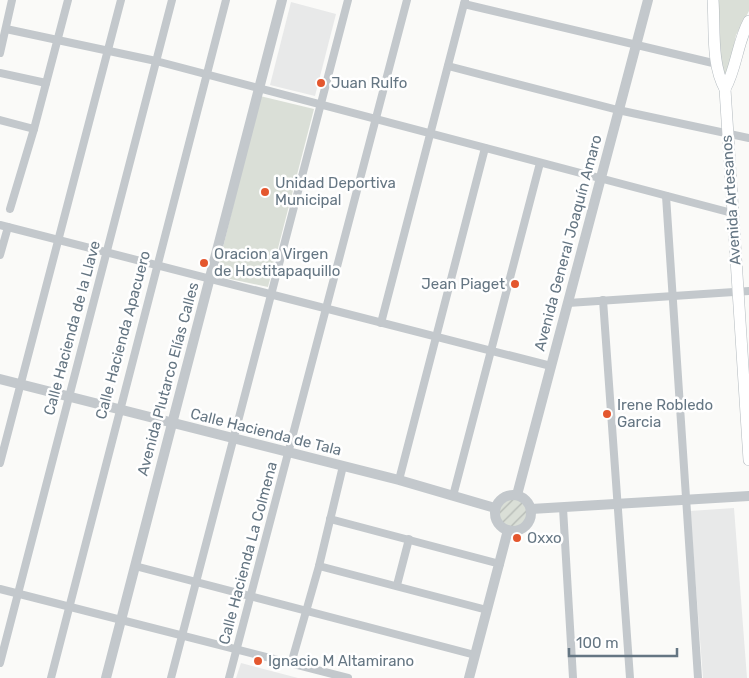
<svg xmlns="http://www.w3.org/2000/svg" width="749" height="678" font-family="Rubik,sans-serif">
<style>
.built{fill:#e8e9e9}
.park{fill:#dadfd7}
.garden{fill:url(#garden-furrows)}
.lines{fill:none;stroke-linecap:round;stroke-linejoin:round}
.secondary-casing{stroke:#b3babf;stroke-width:12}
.minor{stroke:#c3c8cc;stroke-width:8}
.tertiary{stroke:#c3c8cc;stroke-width:10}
.secondary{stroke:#fff;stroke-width:11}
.poi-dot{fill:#e4572e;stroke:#fff;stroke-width:2}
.labels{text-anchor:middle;stroke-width:5;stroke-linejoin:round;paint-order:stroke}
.poi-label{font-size:15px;fill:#657683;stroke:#fff;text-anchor:start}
.street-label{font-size:15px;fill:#657683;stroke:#fff}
</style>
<defs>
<pattern id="garden-furrows" width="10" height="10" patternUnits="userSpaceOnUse" patternTransform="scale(1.25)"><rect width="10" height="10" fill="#dadfd7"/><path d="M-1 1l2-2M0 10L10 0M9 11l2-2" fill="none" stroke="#b4b9b4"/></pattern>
</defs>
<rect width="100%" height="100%" fill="#fafaf8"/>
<g class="built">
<polygon points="291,2 336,14 315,96 270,85"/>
<polygon points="734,508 747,678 703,678 690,511"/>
<polygon points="241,663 298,678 236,678"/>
</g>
<g class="park">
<polygon points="716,0 749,0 749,11 736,35 727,83 721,60"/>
<polygon points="260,96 314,109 268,287 216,276"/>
</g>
<circle class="garden" cx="513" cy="513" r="16"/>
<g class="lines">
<defs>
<g id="secondary">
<path d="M713,0C715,28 711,64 725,89L749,460"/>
<path d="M725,89C737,67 737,43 749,21"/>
</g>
</defs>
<use href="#secondary" class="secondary-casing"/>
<g class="minor">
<polyline points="464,4 717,64"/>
<polyline points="6,29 156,61 732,213"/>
<polyline points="0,53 12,0"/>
<polyline points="448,66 618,110 749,138"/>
<polyline points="0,73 46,83"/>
<polyline points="0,120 34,129"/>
<polyline points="666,196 698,678"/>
<polyline points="10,209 34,129 68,0"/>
<polyline points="0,225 551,366"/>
<polyline points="0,255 8,227"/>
<polyline points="603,300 630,678"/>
<polyline points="568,303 749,291"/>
<polyline points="381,323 465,0"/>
<polyline points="0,463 121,0"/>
<polyline points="399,480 485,148"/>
<polyline points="453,496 540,163"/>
<polyline points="563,508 573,678"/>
<polyline points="330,519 500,564"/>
<polyline points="135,566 475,655"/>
<polyline points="319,566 487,610"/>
<polyline points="397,585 409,539"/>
<polyline points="0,589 348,678"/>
<polyline points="0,663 172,0"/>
<polyline points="291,664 319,566 343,466"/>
<polyline points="51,678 226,0"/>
<polyline points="171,678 348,0"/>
<polyline points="229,678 407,0"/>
</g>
<g class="tertiary">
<polyline points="0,379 399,480 495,508"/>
<circle cx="513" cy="513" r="18"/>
<polyline points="517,495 648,0"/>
<polyline points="531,509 749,496"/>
<polyline points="106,678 282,0"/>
<polyline points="469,678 508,530"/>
</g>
<use href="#secondary" class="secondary"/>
</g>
<g class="poi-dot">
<circle cx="321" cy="83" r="5"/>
<circle cx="265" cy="192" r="5"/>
<circle cx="204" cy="263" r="5"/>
<circle cx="515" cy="284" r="5"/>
<circle cx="607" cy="414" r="5"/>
<circle cx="517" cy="538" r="5"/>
<circle cx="258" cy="661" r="5"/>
</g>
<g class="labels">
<g class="poi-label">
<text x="331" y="88">Juan Rulfo</text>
<text x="275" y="188">Unidad Deportiva<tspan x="275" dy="17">Municipal</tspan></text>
<text x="214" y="259">Oracion a Virgen<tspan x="214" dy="17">de Hostitapaquillo</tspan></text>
<text x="505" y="289" text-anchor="end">Jean Piaget</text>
<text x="617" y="410">Irene Robledo<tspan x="617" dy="17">Garcia</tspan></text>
<text x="527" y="543">Oxxo</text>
<text x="268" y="666">Ignacio M Altamirano</text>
</g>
<g class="street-label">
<text transform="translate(731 200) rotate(-94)" y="5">Avenida Artesanos</text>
<text transform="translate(568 243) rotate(-75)" y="5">Avenida General Joaquín Amaro</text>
<text transform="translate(72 328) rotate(-75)" y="5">Calle Hacienda de la Llave</text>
<text transform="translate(123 335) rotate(-75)" y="5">Calle Hacienda Apacuero</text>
<text transform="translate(168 379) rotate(-75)" y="5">Avenida Plutarco Elías Calles</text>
<text transform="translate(266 432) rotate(14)" y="5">Calle Hacienda de Tala</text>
<text transform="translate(248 553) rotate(-75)" y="5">Calle Hacienda La Colmena</text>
</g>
</g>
<path d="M569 648v8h108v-8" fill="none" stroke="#657683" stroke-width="2.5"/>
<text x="576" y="648" font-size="15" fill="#657683" stroke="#ffffff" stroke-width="4" paint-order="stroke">100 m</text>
</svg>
